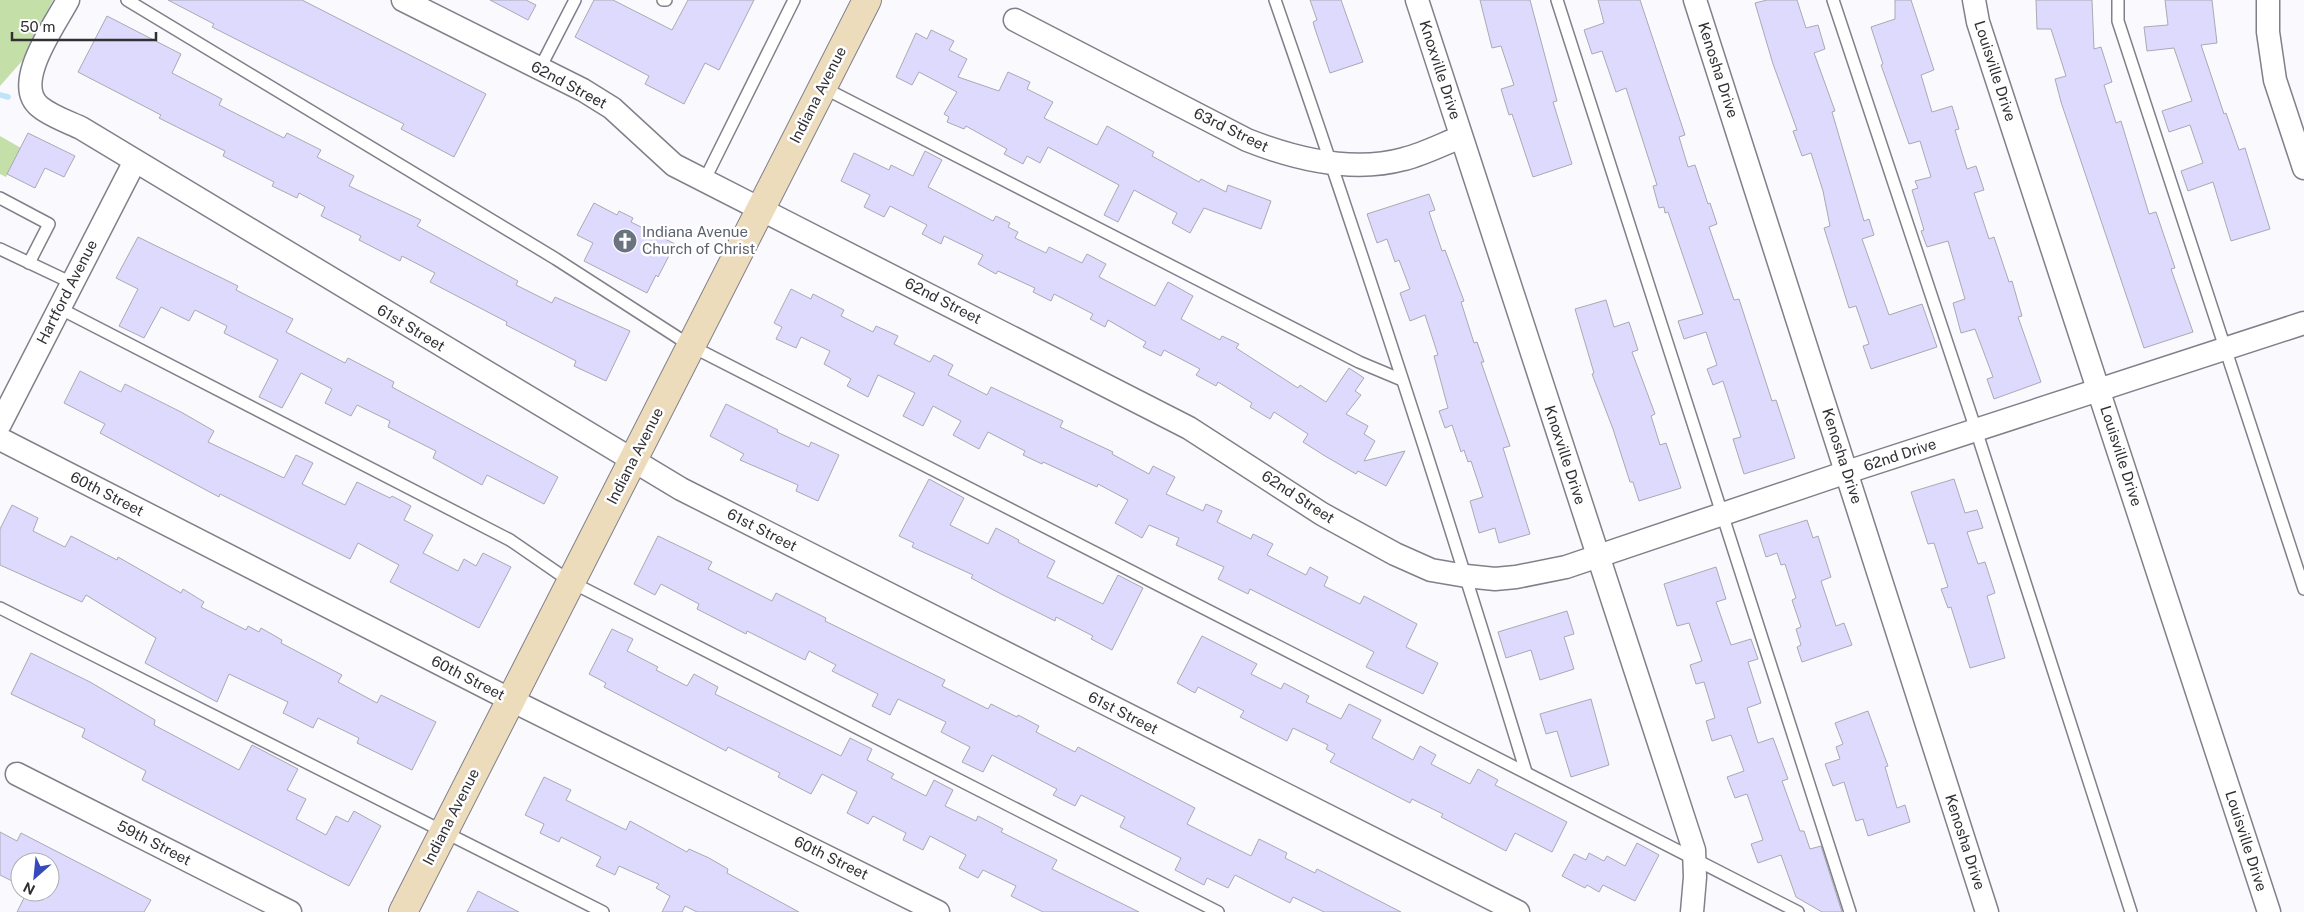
<svg xmlns="http://www.w3.org/2000/svg" width="2304" height="912" font-family="'Public Sans',sans-serif">
<style>
.green{fill:#c4e0a8}
.lines{fill:none;stroke-linecap:round;stroke-linejoin:round}
.stream{stroke:#bfe4f9;stroke-width:5.5}
.building{fill:#dddafd;stroke:#aaa9b4}
.lane-casing{stroke:#81808a;stroke-width:14}
.street-casing{stroke:#81808a;stroke-width:25}
.secondary-casing{stroke:#81808a;stroke-width:30}
.lane{stroke:#fff;stroke-width:11}
.street{stroke:#fff;stroke-width:22}
.secondary{stroke:#eddcbc;stroke-width:28}
.labels{text-anchor:middle;stroke-width:5;stroke-linejoin:round;paint-order:stroke}
.street-label{font-size:15px;fill:#313135;stroke:#fff}
.worship-label{font-size:15px;fill:#5b616d;stroke:#fff;text-anchor:start}
</style>
<rect width="100%" height="100%" fill="#f9f9fe"/>
<g class="green">
<polygon points="0,0 53,0 22,61 0,86"/>
<polygon points="0,136 21,148 6,177 0,174"/>
</g>
<g class="lines">
<polyline class="stream" points="0,95 8,97"/>
</g>
<g class="building">
<polygon points="168,0 302,0 486,94 454,157 401,129 404,124 212,27 214,24"/>
<polygon points="490,0 526,0 536,5 528,20"/>
<polygon points="594,0 613,0 672,30 688,0 754,0 719,70 705,63 684,104 645,84 649,76 575,37"/>
<polygon points="1310,0 1341,0 1363,62 1330,73 1315,29 1313,22 1317,20"/>
<polygon points="1480,0 1530,0 1557,101 1553,102 1572,164 1533,177 1512,114 1509,115 1501,89 1514,85 1501,46 1492,48"/>
<polygon points="1598,0 1640,0 1685,135 1679,137 1688,167 1695,165 1708,204 1710,203 1717,224 1709,227 1734,300 1739,299 1772,401 1776,400 1795,458 1744,474 1733,439 1741,437 1723,381 1713,385 1707,369 1717,365 1706,332 1684,339 1678,321 1703,314 1668,212 1665,213 1664,207 1659,208 1653,186 1657,185 1626,88 1616,92 1602,51 1592,54 1584,30 1604,23"/>
<polygon points="1767,0 1797,0 1806,28 1818,25 1825,49 1814,53 1835,111 1832,112 1864,221 1869,219 1874,235 1862,239 1889,315 1922,304 1937,347 1871,369 1863,346 1869,344 1856,306 1849,308 1824,228 1830,226 1823,191 1811,153 1802,156 1793,131 1797,130 1773,64 1755,3"/>
<polygon points="1895,0 1911,0 1934,70 1921,75 1932,112 1952,106 1959,129 1955,130 1967,169 1976,166 1984,190 1974,193 1989,239 1994,237 2009,282 2012,281 2022,316 2018,317 2041,382 1994,399 1987,379 1993,377 1975,329 1961,333 1953,303 1965,299 1948,241 1927,247 1921,231 1924,230 1912,190 1918,188 1915,181 1931,177 1920,141 1909,144 1881,65 1883,64 1871,27 1895,19"/>
<polygon points="2036,0 2092,0 2094,49 2101,47 2112,82 2104,85 2116,123 2121,121 2149,214 2156,212 2175,268 2171,269 2193,332 2144,348 2061,102 2055,79 2066,76 2051,29 2037,29"/>
<polygon points="2165,0 2212,0 2217,43 2201,45 2224,114 2226,113 2239,150 2245,148 2270,229 2231,241 2213,182 2188,191 2181,171 2203,163 2190,125 2169,132 2162,111 2192,101 2174,48 2147,51 2144,27 2168,25"/>
<polygon points="107,16 181,54 172,73 222,99 219,105 284,138 287,133 321,150 317,157 354,176 349,186 421,220 417,226 518,281 516,285 552,303 555,297 630,331 606,381 574,366 576,361 506,325 507,322 430,282 435,273 402,256 400,261 359,240 361,236 321,216 325,207 299,193 297,198 272,186 274,182 223,156 225,151 159,118 161,115 78,72"/>
<polygon points="931,30 954,41 949,50 967,59 958,77 999,91 1008,72 1030,82 1027,89 1053,102 1044,118 1097,145 1107,126 1154,152 1152,156 1199,182 1201,179 1226,192 1228,185 1271,201 1261,229 1204,208 1190,233 1172,223 1177,213 1134,190 1118,222 1104,215 1119,185 1048,147 1040,163 1027,156 1023,164 1004,154 1007,149 966,126 964,129 947,122 949,117 944,114 957,92 919,72 912,85 896,77 916,33 927,39"/>
<polygon points="28,133 75,156 64,177 45,168 35,188 7,174"/>
<polygon points="925,151 942,160 928,187 993,221 996,216 1010,223 1008,227 1018,232 1015,238 1046,253 1049,247 1082,263 1087,254 1106,264 1099,277 1155,306 1168,282 1193,296 1181,319 1220,340 1222,336 1239,344 1236,348 1298,388 1300,385 1326,402 1349,368 1364,378 1355,391 1361,395 1346,414 1368,426 1364,434 1375,441 1364,461 1405,451 1386,486 1358,471 1356,474 1325,456 1303,442 1308,434 1274,412 1270,419 1250,407 1252,403 1218,382 1216,386 1196,375 1200,369 1164,350 1161,356 1143,347 1146,342 1108,320 1105,327 1090,319 1093,314 1054,294 1051,301 1033,292 1035,288 998,271 996,274 978,264 983,255 944,236 941,244 922,234 927,225 890,206 884,217 864,207 870,195 841,181 854,153 889,170 891,165 913,176"/>
<polygon points="1429,194 1435,210 1429,212 1442,251 1445,250 1464,301 1461,302 1474,343 1477,342 1484,362 1481,362 1510,446 1503,448 1530,534 1499,543 1495,528 1479,533 1470,501 1483,497 1471,461 1468,462 1464,450 1461,452 1452,425 1445,428 1439,411 1448,408 1434,356 1438,355 1425,315 1410,321 1400,293 1410,289 1399,260 1395,262 1387,239 1377,243 1367,214"/>
<polygon points="594,203 617,215 619,211 633,218 631,222 675,244 658,277 656,275 647,293 584,261 593,243 577,235"/>
<polygon points="138,237 238,286 236,290 293,319 286,332 345,363 348,358 394,382 392,387 558,477 544,504 487,475 482,485 433,458 436,451 388,427 390,421 357,405 351,416 325,403 332,389 301,373 282,408 259,397 278,360 224,333 227,326 195,310 189,321 161,307 144,338 119,326 138,289 116,278"/>
<polygon points="791,289 811,299 813,294 844,310 841,316 873,332 876,326 898,336 894,344 930,362 934,355 953,365 948,375 987,395 991,387 1063,421 1060,427 1113,452 1112,454 1149,474 1153,466 1175,477 1166,494 1203,511 1206,504 1222,511 1217,522 1251,539 1253,534 1273,544 1267,555 1306,575 1310,567 1328,577 1324,586 1360,604 1364,596 1417,624 1406,647 1438,663 1423,694 1366,667 1374,652 1250,589 1248,594 1218,579 1224,567 1176,545 1179,538 1149,525 1142,538 1115,523 1128,500 1098,484 1097,487 1043,462 1042,464 1023,455 1025,451 988,432 979,449 953,435 961,421 933,406 923,426 903,416 915,393 878,375 868,397 847,386 851,379 824,364 830,351 801,337 796,348 776,339 782,327 774,323"/>
<polygon points="1606,300 1614,327 1629,322 1638,350 1632,352 1655,414 1651,416 1660,445 1666,443 1681,488 1639,501 1633,482 1630,482 1613,429 1592,374 1594,373 1575,309"/>
<polygon points="80,371 121,392 125,384 181,412 214,431 208,442 284,478 296,455 313,463 302,484 345,505 357,482 390,498 392,496 411,506 404,520 433,535 423,553 458,571 464,559 476,566 483,553 511,567 479,628 390,582 399,565 358,543 350,559 220,494 219,497 100,433 105,424 64,403"/>
<polygon points="726,404 778,430 777,432 809,447 811,442 839,455 818,501 796,491 798,485 740,460 744,454 710,436"/>
<polygon points="929,479 964,498 950,525 988,544 996,528 1019,540 1018,542 1055,561 1047,577 1103,604 1118,575 1143,588 1112,650 1091,639 1093,636 1056,617 1055,621 1003,595 971,578 973,575 912,547 914,543 899,536"/>
<polygon points="1954,479 1965,513 1977,510 1983,528 1967,532 1978,564 1985,562 1995,593 1987,596 2005,658 1970,668 1951,607 1948,608 1941,589 1948,587 1934,543 1928,544 1911,492"/>
<polygon points="12,505 38,518 33,531 65,547 71,536 117,560 118,557 181,593 183,589 204,602 201,607 246,630 248,626 259,632 261,628 282,640 281,643 342,675 338,682 377,703 381,695 436,722 412,770 357,743 359,738 318,718 313,728 283,713 288,702 229,674 217,702 145,663 156,638 86,595 82,602 0,565 0,529"/>
<polygon points="1807,520 1813,538 1818,536 1831,577 1821,581 1836,626 1844,623 1852,645 1802,662 1797,647 1801,645 1796,629 1801,627 1792,600 1796,598 1785,564 1781,565 1777,553 1766,557 1759,535"/>
<polygon points="658,536 712,562 708,569 772,601 776,593 826,618 825,621 945,680 942,686 988,709 991,704 1017,717 1018,715 1039,726 1036,732 1075,752 1078,747 1195,808 1187,824 1251,856 1259,839 1287,853 1285,858 1315,873 1317,869 1401,912 1324,912 1293,897 1290,903 1235,875 1228,888 1207,878 1204,885 1175,870 1181,858 1120,827 1125,817 1081,795 1075,806 1053,795 1057,789 992,755 983,772 962,762 970,747 941,732 946,722 898,699 890,715 872,706 878,694 832,671 836,665 809,651 805,660 747,631 746,634 697,609 699,604 661,584 655,595 634,584"/>
<polygon points="1716,567 1726,599 1716,602 1731,645 1751,639 1758,659 1748,662 1761,703 1747,708 1758,743 1773,738 1788,779 1782,781 1800,831 1804,831 1810,849 1821,846 1842,912 1822,912 1796,897 1781,855 1758,863 1751,844 1763,840 1747,794 1735,798 1727,777 1744,771 1731,735 1712,741 1706,721 1715,718 1704,682 1696,684 1690,665 1702,661 1689,623 1677,626 1664,584"/>
<polygon points="1567,611 1574,634 1564,637 1574,669 1540,680 1531,650 1506,658 1498,632"/>
<polygon points="612,629 633,639 627,651 658,667 656,670 687,686 694,674 718,687 715,694 841,756 850,738 872,749 867,760 894,774 891,778 926,796 934,780 953,790 945,806 976,821 978,816 1003,829 1001,832 1057,860 1052,869 1139,912 1043,912 1011,896 1016,886 983,870 978,878 959,868 966,855 930,836 923,850 903,840 906,833 873,816 868,824 847,813 857,792 822,774 811,794 778,777 780,773 728,747 726,751 604,687 606,683 589,674"/>
<polygon points="1202,636 1257,664 1251,674 1281,689 1284,683 1309,696 1306,702 1341,719 1349,704 1381,720 1372,738 1413,760 1420,746 1436,755 1431,764 1470,784 1478,769 1498,780 1495,785 1567,822 1552,852 1515,833 1506,851 1441,817 1443,814 1412,799 1410,803 1330,762 1335,754 1326,749 1328,745 1293,728 1287,741 1240,717 1244,711 1198,687 1195,693 1177,683"/>
<polygon points="31,653 90,682 155,720 154,725 239,770 252,745 298,769 287,790 306,799 296,819 326,835 336,816 348,822 354,811 381,826 349,886 142,780 146,771 82,737 85,729 11,694"/>
<polygon points="1591,699 1609,765 1571,777 1557,731 1546,734 1540,714"/>
<polygon points="1868,711 1888,766 1885,767 1897,808 1905,805 1910,822 1868,836 1863,819 1856,821 1844,782 1833,786 1825,764 1840,759 1836,747 1843,744 1835,723"/>
<polygon points="544,777 571,790 566,800 626,830 630,821 687,852 689,849 709,858 728,869 727,873 799,912 697,912 685,906 682,912 662,912 670,896 656,888 659,884 619,866 615,875 596,866 601,857 561,837 559,842 540,833 544,824 525,815"/>
<polygon points="0,832 17,841 21,833 151,900 144,912 17,912 27,892 50,892 50,862 20,862 20,885 0,875"/>
<polygon points="1637,843 1659,855 1635,901 1603,885 1599,892 1587,885 1585,888 1562,876 1574,854 1586,860 1589,853 1604,861 1607,856 1625,866"/>
<polygon points="478,891 519,912 467,912"/>
</g>
<g class="lines">
<defs>
<g id="lane">
<polyline points="127,0 556,259 691,346 1798,912"/>
<polyline points="663,0 666,0"/>
<path d="M1275,0C1364,256 1447,513 1526,772"/>
<polyline points="1557,0 1850,912"/>
<polyline points="1833,0 1976,430 2131,912"/>
<polyline points="2118,0 2118,21 2304,589"/>
<polyline points="540,68 575,0"/>
<polyline points="822,87 1359,362 1402,380"/>
<polyline points="704,181 794,0"/>
<polyline points="0,198 49,224 29,263"/>
<polyline points="0,249 72,283"/>
<polyline points="59,308 510,540 571,582 1218,912"/>
<polyline points="0,608 603,912"/>
</g>
<g id="street">
<path d="M68,0C55,25 11,84 40,107C51,116 68,122 81,128L681,489L1518,912"/>
<polyline points="403,0 583,90 612,108 674,165 1189,428 1322,514 1395,554 1431,570 1466,576 1495,579 1516,577 1566,567 1847,472 2304,323"/>
<polyline points="1417,0 1694,850 1695,877 1692,912"/>
<polyline points="1695,0 1987,912"/>
<polyline points="1974,0 1978,22 2269,912"/>
<polyline points="2268,0 2268,32 2275,80 2304,168"/>
<path d="M1015,20L1247,140C1295,159 1353,173 1404,159C1424,154 1443,144 1461,137"/>
<polyline points="0,424 135,161"/>
<polyline points="0,439 511,700 938,912"/>
<polyline points="17,774 290,912"/>
</g>
<polyline id="secondary" points="403,912 867,0"/>
</defs>
<use href="#lane" class="lane-casing"/>
<use href="#street" class="street-casing"/>
<use href="#secondary" class="secondary-casing"/>
<use href="#lane" class="lane"/>
<use href="#street" class="street"/>
<use href="#secondary" class="secondary"/>
</g>
<defs>
<symbol id="church-disc" viewBox="-11 -11 22 22"><circle r="9.5" fill="#6b7280" stroke="#fff"/><path d="M-1.2-6h2.4v3.5h3.3v2.4h-3.3V6h-2.4V-.1h-3.3v-2.4h3.3Z" fill="#fff"/></symbol>
</defs>
<g fill-rule="evenodd">
<use href="#church-disc" x="611" y="227" width="28" height="28"/>
</g>
<g class="labels">
<g class="street-label">
<text transform="translate(1440 70) rotate(72)" y="5">Knoxville Drive</text>
<text transform="translate(1718 70) rotate(72)" y="5">Kenosha Drive</text>
<text transform="translate(1995 71) rotate(72)" y="5">Louisville Drive</text>
<text transform="translate(569 85) rotate(28)" y="5">62nd Street</text>
<text transform="translate(818 95) rotate(-63)" y="5">Indiana Avenue</text>
<text transform="translate(1231 130) rotate(26)" y="5">63rd Street</text>
<text transform="translate(67 292) rotate(-63)" y="5">Hartford Avenue</text>
<text transform="translate(943 301) rotate(27)" y="5">62nd Street</text>
<text transform="translate(411 328) rotate(31)" y="5">61st Street</text>
<text transform="translate(1565 455) rotate(72)" y="5">Knoxville Drive</text>
<text transform="translate(1900 455) rotate(-18)" y="5">62nd Drive</text>
<text transform="translate(635 456) rotate(-63)" y="5">Indiana Avenue</text>
<text transform="translate(1842 456) rotate(72)" y="5">Kenosha Drive</text>
<text transform="translate(2121 456) rotate(72)" y="5">Louisville Drive</text>
<text transform="translate(107 494) rotate(27)" y="5">60th Street</text>
<text transform="translate(1298 497) rotate(33)" y="5">62nd Street</text>
<text transform="translate(762 530) rotate(27)" y="5">61st Street</text>
<text transform="translate(468 678) rotate(27)" y="5">60th Street</text>
<text transform="translate(1123 713) rotate(27)" y="5">61st Street</text>
<text transform="translate(451 817) rotate(-63)" y="5">Indiana Avenue</text>
<text transform="translate(2246 841) rotate(72)" y="5">Louisville Drive</text>
<text transform="translate(1965 842) rotate(72)" y="5">Kenosha Drive</text>
<text transform="translate(154 843) rotate(27)" y="5">59th Street</text>
<text transform="translate(831 858) rotate(26)" y="5">60th Street</text>
</g>
<g class="worship-label">
<text x="642" y="237">Indiana Avenue<tspan x="642" dy="17">Church of Christ</tspan></text>
</g>
</g>
<g transform="translate(35 877) rotate(207)"><circle r="24" fill="#ffffff" stroke="#adadae"/>
<path d="M0-4L9 19L0 12L-9 19Z" fill="#3849bc"/>
<text y="-8" font-size="14" font-weight="bold" text-anchor="middle" fill="#313135">N</text>
</g>
<path d="M12 32v8h144v-8" fill="none" stroke="#313135" stroke-width="2.5"/>
<text x="20" y="32" font-size="15" fill="#313135" stroke="#ffffff" stroke-width="4" paint-order="stroke">50 m</text>
</svg>
